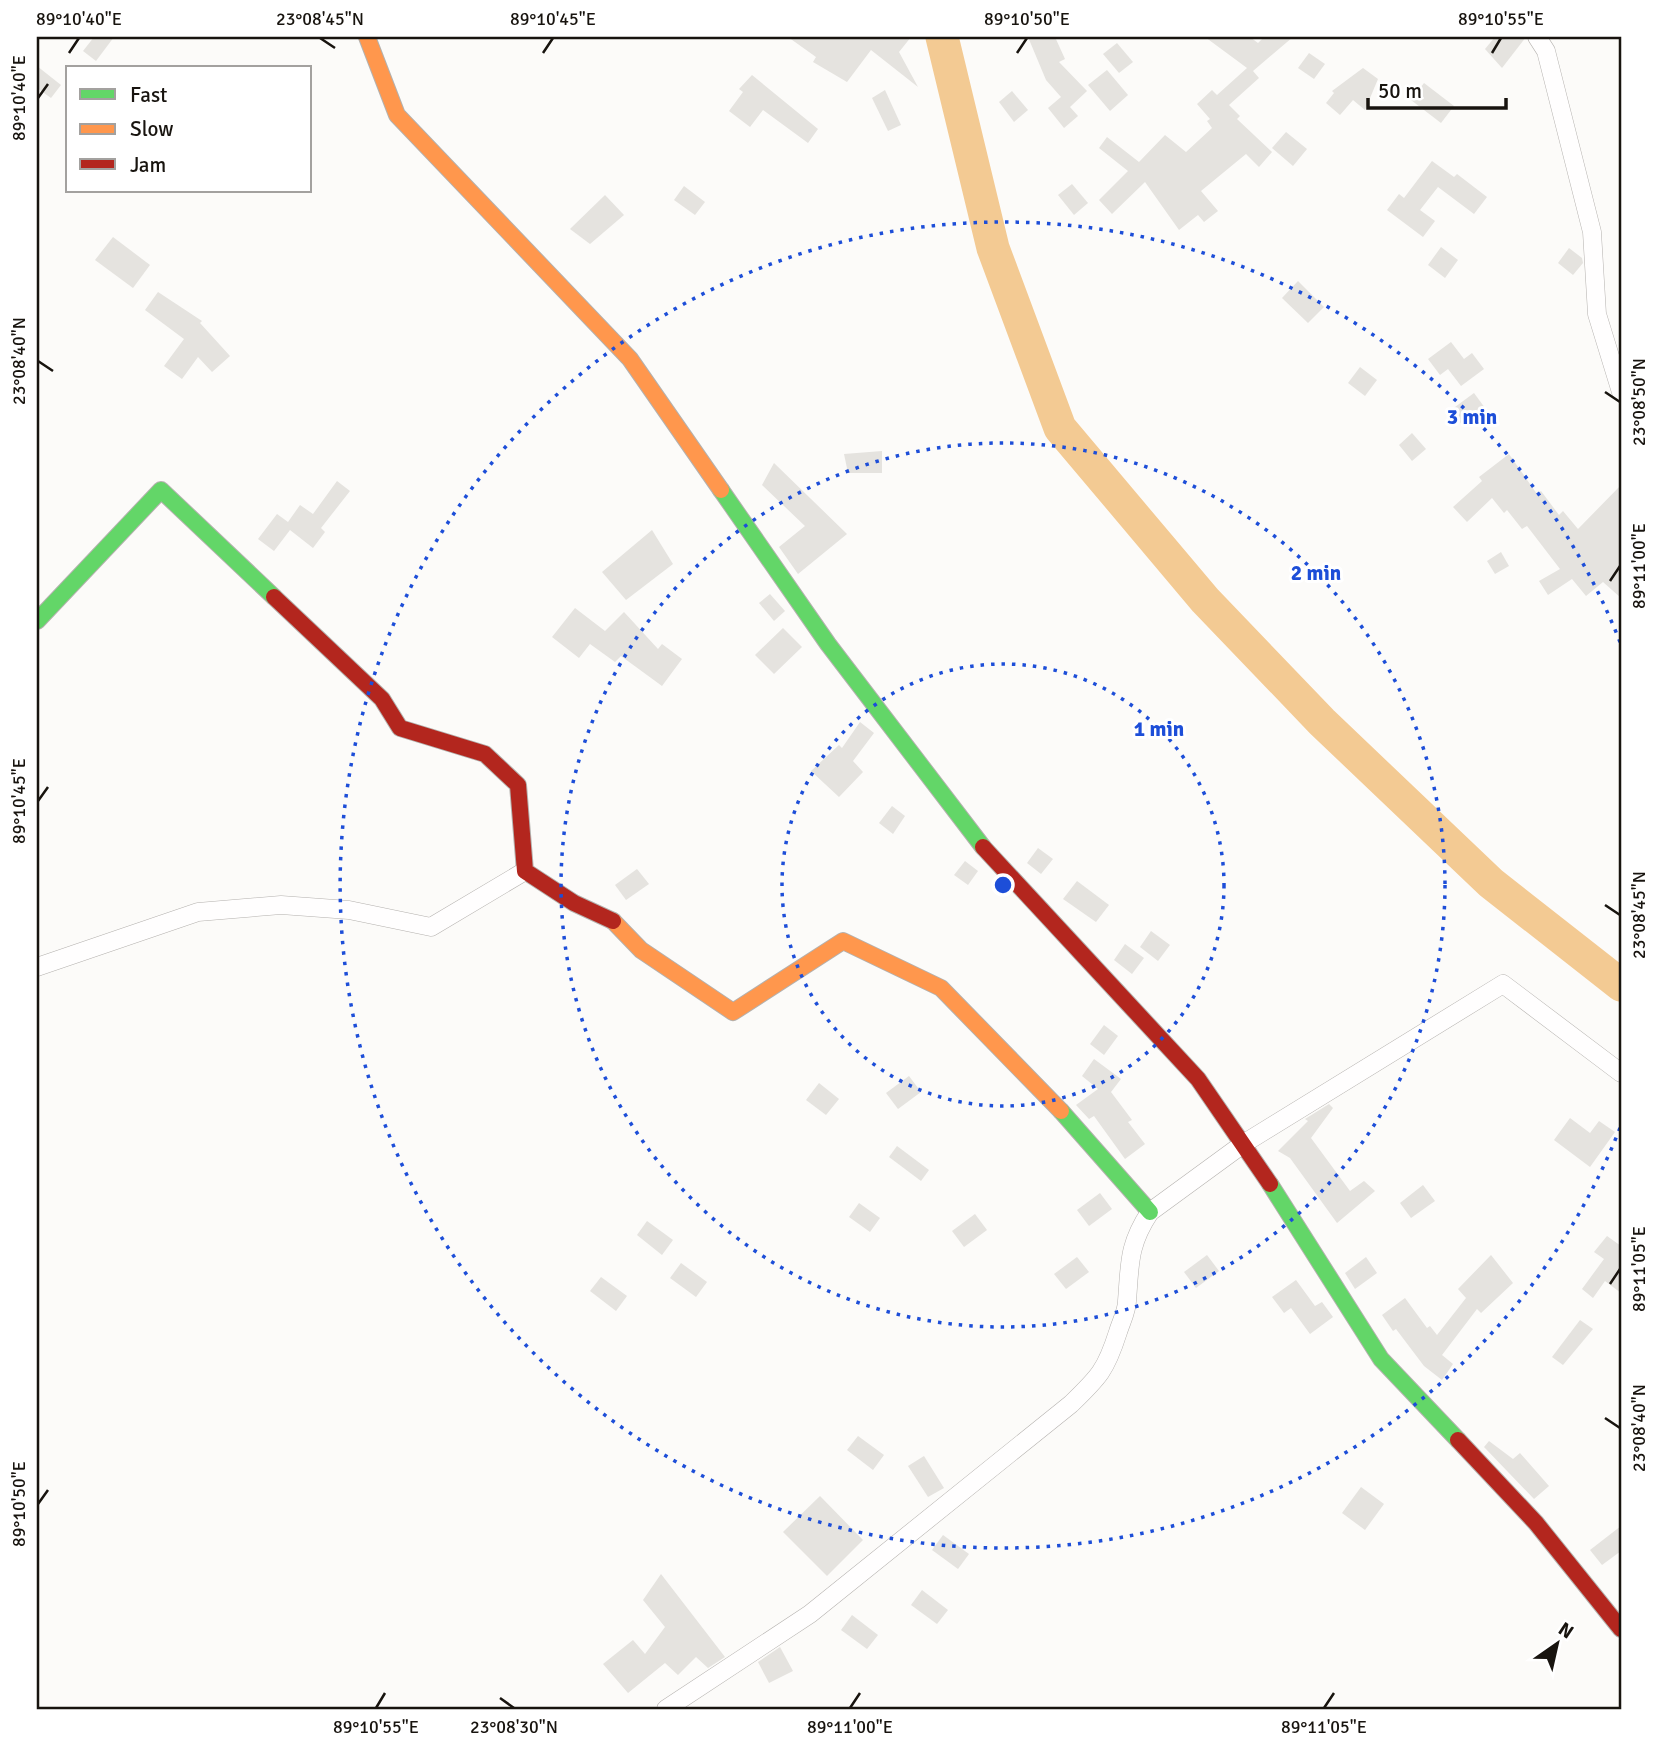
<svg xmlns="http://www.w3.org/2000/svg" width="1658" height="1746" font-family="Signika,sans-serif">
<style>
.lines{fill:none;stroke-linecap:round;stroke-linejoin:round}
.river{stroke:#f3ca93;stroke-width:33}
.building{fill:#e5e3df}
.street-casing{stroke:#b4b1ae;stroke-width:19}
.fast-casing{stroke:#b4b1ae;stroke-width:18}
.slow-casing{stroke:#b4b1ae;stroke-width:18}
.jam-casing{stroke:#b4b1ae;stroke-width:18}
.street{stroke:#fffefe;stroke-width:18}
.fast{stroke:#63d668;stroke-width:16}
.slow{stroke:#ff974d;stroke-width:16}
.jam{stroke:#b3261e;stroke-width:16}
.ticks{fill:none;stroke:#18140f;stroke-width:2.5}
.ring{fill:none;stroke:#1d4ed8;stroke-width:3.5;stroke-dasharray:3.5 7}
.centre{fill:#1d4ed8;stroke:#fff;stroke-width:3.5}
.ring-label{font-size:21px;text-anchor:middle;font-weight:bold;fill:#1d4ed8;stroke:#fff;stroke-width:6;stroke-linejoin:round;paint-order:stroke}
.neatline{fill:none;stroke:#18140f;stroke-width:2.5}
.ticks-label{font-size:18px;text-anchor:middle;fill:#18140f}
</style>
<rect width="100%" height="100%" fill="#fcfbf9"/>
<g class="lines">
<polyline class="river" points="942,37 993,248 1060,428 1205,600 1322,722 1491,883 1621,985"/>
</g>
<g class="building">
<polygon points="94,37 114,37 96,61 83,51"/>
<polygon points="788,37 911,37 899,52 918,87 871,50 847,82 813,62 816,57"/>
<polygon points="1028,37 1055,37 1065,59 1059,62 1087,91 1070,107 1078,116 1064,128 1048,108 1061,97 1046,80"/>
<polygon points="1205,37 1250,37 1258,43 1264,37 1293,37 1253,71 1259,78 1229,105 1240,116 1237,119 1272,152 1259,167 1246,154 1201,191 1218,211 1204,222 1198,215 1179,230 1145,182 1112,214 1099,200 1128,171 1099,148 1107,137 1139,162 1165,135 1186,152 1212,128 1207,121 1210,119 1197,104 1212,90 1217,95 1247,68"/>
<polygon points="1495,37 1526,37 1502,68 1485,49"/>
<polygon points="1117,43 1133,62 1119,73 1103,54"/>
<polygon points="1309,53 1325,64 1314,79 1298,68"/>
<polygon points="37,66 61,85 51,98 37,88"/>
<polygon points="1363,68 1378,79 1365,110 1353,100 1340,115 1326,103 1334,93 1332,91"/>
<polygon points="1107,70 1128,95 1110,111 1088,85"/>
<polygon points="752,75 818,129 808,143 763,110 750,127 729,111 743,92 739,89"/>
<polygon points="1424,83 1454,106 1441,123 1411,100"/>
<polygon points="885,90 901,125 888,131 872,98"/>
<polygon points="1012,91 1028,110 1014,122 999,102"/>
<polygon points="1286,132 1307,149 1293,166 1272,148"/>
<polygon points="1432,161 1454,177 1457,174 1487,197 1474,214 1438,187 1420,210 1435,221 1423,237 1387,210 1399,194 1404,198"/>
<polygon points="1072,184 1088,203 1074,215 1058,195"/>
<polygon points="684,186 705,202 695,215 674,200"/>
<polygon points="605,195 624,215 590,244 570,229"/>
<polygon points="113,237 150,265 133,288 95,260"/>
<polygon points="1441,247 1458,260 1445,278 1428,265"/>
<polygon points="1569,248 1582,258 1583,263 1573,275 1558,263"/>
<polygon points="1298,281 1324,307 1308,323 1282,298"/>
<polygon points="158,292 202,321 200,323 230,356 212,372 198,357 182,379 164,366 184,339 145,310"/>
<polygon points="1451,342 1464,359 1472,353 1484,369 1461,386 1448,369 1440,375 1428,359"/>
<polygon points="1360,367 1377,380 1365,396 1348,383"/>
<polygon points="1474,393 1485,408 1462,425 1451,410"/>
<polygon points="1412,433 1426,449 1412,461 1399,445"/>
<polygon points="882,451 882,473 848,473 844,454"/>
<polygon points="1509,454 1537,494 1541,491 1559,515 1563,511 1578,529 1621,485 1621,598 1603,582 1586,596 1572,579 1548,595 1539,581 1560,569 1527,526 1522,529 1507,510 1504,513 1492,498 1467,522 1453,507 1482,481 1479,477"/>
<polygon points="774,463 847,534 798,574 779,547 805,526 762,485"/>
<polygon points="337,481 350,491 321,528 325,532 313,548 290,530 274,551 258,539 277,514 288,522 300,505 313,514"/>
<polygon points="652,530 673,564 626,600 602,572"/>
<polygon points="1501,552 1509,566 1495,574 1487,561"/>
<polygon points="770,594 785,611 774,621 759,603"/>
<polygon points="575,608 605,631 624,612 658,649 662,644 682,659 662,686 621,656 615,662 590,644 579,658 552,637"/>
<polygon points="783,628 802,647 774,674 755,655"/>
<polygon points="860,722 874,733 853,761 863,772 839,797 811,771 839,745 842,748"/>
<polygon points="892,806 905,816 893,834 879,823"/>
<polygon points="1038,848 1053,859 1041,874 1027,863"/>
<polygon points="965,861 978,871 968,885 954,875"/>
<polygon points="637,869 649,884 626,900 615,885"/>
<polygon points="1077,881 1109,905 1096,922 1063,899"/>
<polygon points="1151,931 1170,945 1158,961 1140,947"/>
<polygon points="1125,944 1144,958 1132,974 1114,960"/>
<polygon points="1104,1025 1118,1036 1104,1055 1090,1044"/>
<polygon points="1094,1059 1121,1079 1111,1092 1132,1120 1128,1122 1145,1144 1125,1159 1094,1116 1089,1119 1076,1105 1098,1089 1082,1076"/>
<polygon points="909,1076 921,1092 898,1109 886,1093"/>
<polygon points="819,1083 839,1099 826,1115 806,1100"/>
<polygon points="1329,1104 1333,1108 1311,1138 1350,1191 1364,1181 1375,1191 1337,1223 1290,1158 1278,1151 1308,1121 1305,1119"/>
<polygon points="1570,1118 1590,1133 1599,1121 1615,1132 1590,1167 1554,1140"/>
<polygon points="897,1146 929,1170 921,1181 889,1157"/>
<polygon points="1423,1185 1435,1201 1411,1218 1400,1203"/>
<polygon points="1100,1193 1112,1209 1089,1226 1077,1210"/>
<polygon points="859,1203 880,1218 870,1232 849,1217"/>
<polygon points="975,1214 987,1230 964,1247 952,1231"/>
<polygon points="647,1221 673,1240 662,1255 637,1235"/>
<polygon points="1607,1236 1621,1246 1621,1293 1605,1281 1593,1298 1582,1289 1604,1259 1594,1252"/>
<polygon points="1207,1255 1219,1271 1196,1288 1184,1272"/>
<polygon points="1491,1255 1513,1283 1481,1313 1477,1309 1442,1355 1453,1364 1442,1380 1424,1366 1396,1329 1393,1331 1382,1315 1405,1298 1427,1328 1430,1326 1437,1335 1466,1298 1458,1289"/>
<polygon points="1077,1257 1089,1272 1066,1289 1054,1274"/>
<polygon points="1366,1257 1377,1273 1355,1289 1345,1273"/>
<polygon points="681,1263 707,1282 696,1297 670,1278"/>
<polygon points="601,1277 627,1296 616,1311 590,1291"/>
<polygon points="1296,1280 1315,1306 1322,1302 1333,1317 1310,1334 1291,1308 1284,1313 1272,1297"/>
<polygon points="1580,1320 1593,1329 1563,1365 1552,1357"/>
<polygon points="858,1436 884,1455 873,1470 847,1450"/>
<polygon points="1489,1441 1513,1459 1520,1453 1549,1486 1534,1499 1484,1447"/>
<polygon points="924,1456 944,1488 928,1497 908,1466"/>
<polygon points="1361,1487 1384,1504 1365,1530 1342,1513"/>
<polygon points="820,1496 863,1540 827,1576 783,1532"/>
<polygon points="1621,1526 1621,1551 1602,1565 1590,1550"/>
<polygon points="943,1535 969,1554 958,1569 932,1550"/>
<polygon points="661,1574 725,1657 708,1668 696,1657 678,1675 665,1663 628,1693 603,1664 633,1640 645,1654 665,1627 643,1600"/>
<polygon points="922,1590 948,1610 937,1624 911,1605"/>
<polygon points="852,1615 878,1635 867,1649 841,1630"/>
<polygon points="780,1647 793,1671 769,1683 758,1662"/>
</g>
<g class="lines">
<defs>
<g id="street">
<polyline points="1537,37 1546,51 1592,232 1597,314 1621,392"/>
<polyline points="37,967 198,912 281,905 349,910 431,927 525,871"/>
<path d="M666,1709L810,1614L1071,1404C1099,1377 1106,1370 1118,1332C1121,1322 1127,1311 1127,1301C1130,1264 1128,1245 1150,1212L1243,1144L1503,984L1621,1073"/>
</g>
<g id="fast">
<polyline points="721,490 828,644 983,847"/>
<polyline points="37,621 161,490 274,597"/>
<polyline points="1061,1111 1150,1212"/>
<polyline points="1270,1184 1381,1359 1458,1440"/>
</g>
<g id="slow">
<polyline points="367,37 397,115 630,359 721,490"/>
<polyline points="613,921 641,950 733,1012 843,941 941,988 1061,1111"/>
</g>
<g id="jam">
<polyline points="274,597 382,699 400,728 485,754 518,785 525,871 574,903 613,921"/>
<polyline points="983,847 1198,1079 1270,1184"/>
<polyline points="1458,1440 1536,1523 1621,1629"/>
</g>
</defs>
<use href="#street" class="street-casing"/>
<use href="#fast" class="fast-casing"/>
<use href="#slow" class="slow-casing"/>
<use href="#jam" class="jam-casing"/>
<use href="#street" class="street"/>
<use href="#fast" class="fast"/>
<use href="#slow" class="slow"/>
<use href="#jam" class="jam"/>
</g>
<path class="ticks" d="M320,38L335,48M69,53L79,38M543,53L553,38M1017,53L1027,38M1492,53L1501,38M38,98L48,84M38,361L53,371M1605,392L1620,402M1610,581L1620,566M38,801L48,787M1605,905L1620,915M1610,1284L1620,1269M1605,1418L1620,1428M38,1504L48,1490M500,1698L514,1708M376,1708L385,1693M850,1708L860,1693M1324,1708L1334,1693"/>
<g class="ring">
<circle cx="1003" cy="885" r="221"/>
<circle cx="1003" cy="885" r="442"/>
<path d="M1620 1128A663 663 0 1 1 1620 642"/>
</g>
<circle cx="1003" cy="885" r="10" class="centre"/>
<g class="ring-label">
<text x="1472" y="424">3 min</text>
<text x="1316" y="580">2 min</text>
<text x="1159" y="736">1 min</text>
</g>
<rect width="1658" height="1746" fill="none" stroke="#ffffff" stroke-width="77"/>
<rect x="66" y="66" width="245" height="126" fill="#ffffff" stroke="#a3a19f" stroke-width="2"/>
<rect x="80" y="89" width="35" height="10" fill="#63d668" stroke="#a3a19f" stroke-width="2"/>
<text x="130" y="102" font-size="21" fill="#18140f">Fast</text>
<rect x="80" y="124" width="35" height="10" fill="#ff974d" stroke="#a3a19f" stroke-width="2"/>
<text x="130" y="136" font-size="21" fill="#18140f">Slow</text>
<rect x="80" y="159" width="35" height="10" fill="#b3261e" stroke="#a3a19f" stroke-width="2"/>
<text x="130" y="172" font-size="21" fill="#18140f">Jam</text>
<g transform="translate(1557 1644) rotate(34)" stroke="#ffffff" stroke-width="5" paint-order="stroke">
<path d="M0-5L12 26L0 18L-12 26Z" fill="#18140f"/>
<text y="-10" font-size="19" font-weight="bold" text-anchor="middle" fill="#18140f">N</text>
</g>
<path d="M1368 98v10h138v-10" fill="none" stroke="#18140f" stroke-width="3.5"/>
<text x="1378" y="98" font-size="21" fill="#18140f" stroke="#ffffff" stroke-width="5" paint-order="stroke">50 m</text>
<rect x="38" y="38" width="1582" height="1670" class="neatline"/>
<g class="ticks-label">
<text x="79" y="25">89°10'40"E</text>
<text x="320" y="25">23°08'45"N</text>
<text x="553" y="25">89°10'45"E</text>
<text x="1027" y="25">89°10'50"E</text>
<text x="1501" y="25">89°10'55"E</text>
<text transform="translate(19 98) rotate(-90)" y="6">89°10'40"E</text>
<text transform="translate(19 361) rotate(-90)" y="6">23°08'40"N</text>
<text transform="translate(1639 402) rotate(-90)" y="6">23°08'50"N</text>
<text transform="translate(1639 566) rotate(-90)" y="6">89°11'00"E</text>
<text transform="translate(19 801) rotate(-90)" y="6">89°10'45"E</text>
<text transform="translate(1639 915) rotate(-90)" y="6">23°08'45"N</text>
<text transform="translate(1639 1269) rotate(-90)" y="6">89°11'05"E</text>
<text transform="translate(1639 1428) rotate(-90)" y="6">23°08'40"N</text>
<text transform="translate(19 1504) rotate(-90)" y="6">89°10'50"E</text>
<text x="376" y="1733">89°10'55"E</text>
<text x="514" y="1733">23°08'30"N</text>
<text x="850" y="1733">89°11'00"E</text>
<text x="1324" y="1733">89°11'05"E</text>
</g>
</svg>
